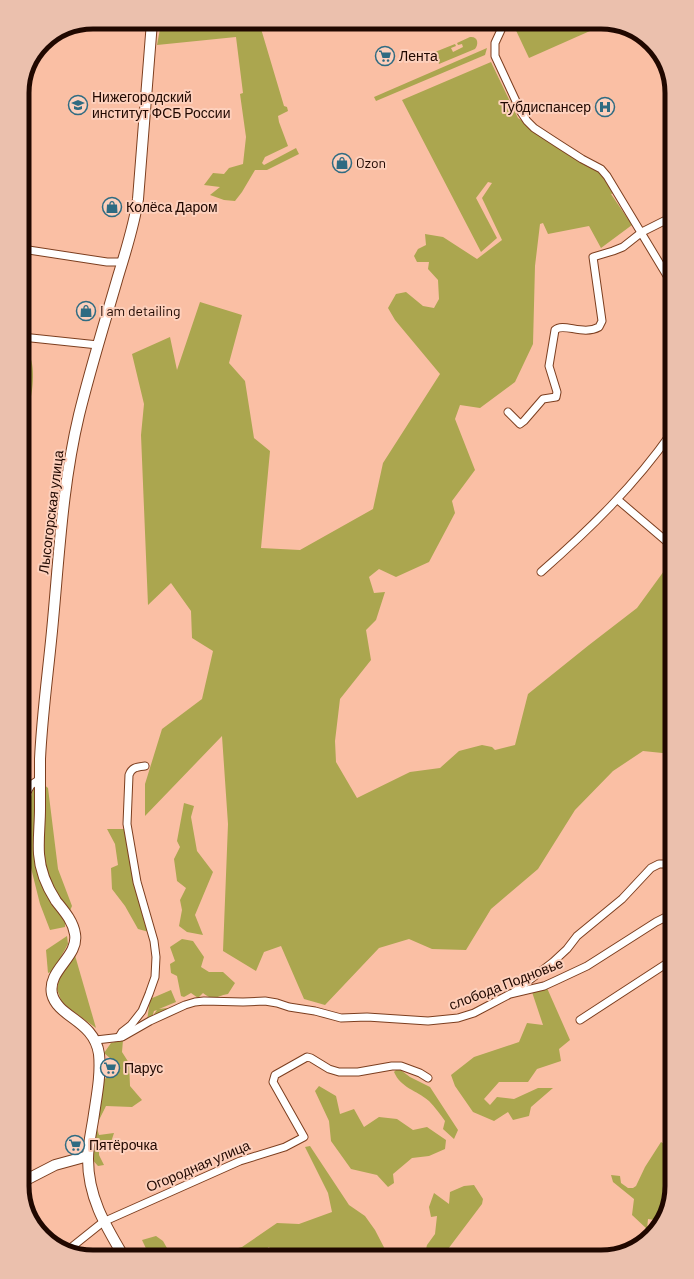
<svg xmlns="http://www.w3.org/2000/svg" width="694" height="1279" font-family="Barlow,sans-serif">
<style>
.green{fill:#aba64f}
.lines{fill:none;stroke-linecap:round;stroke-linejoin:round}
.street-casing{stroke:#7c3e1f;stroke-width:9}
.secondary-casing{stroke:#7c3e1f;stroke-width:12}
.street{stroke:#fff;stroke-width:7}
.secondary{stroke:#fff;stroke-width:10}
.labels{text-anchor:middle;stroke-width:4;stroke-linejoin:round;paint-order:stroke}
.poi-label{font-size:14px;fill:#200800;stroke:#fdd0bc;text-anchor:start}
.street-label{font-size:14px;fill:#200800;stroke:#fdd0bc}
.rim{fill:none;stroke:#200800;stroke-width:5}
</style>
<rect width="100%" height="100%" fill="#fabfa4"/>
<g class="green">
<polygon points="235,22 259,22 284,106 287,107 288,111 278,116 279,122 288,146 265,157 262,163 264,165 296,148 299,154 267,170 255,170 242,192 235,201 224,200 210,195 220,187 204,185 213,173 224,174 229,168 243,164 246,137 240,94 243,93 236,37 157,45 160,29 180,31 235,26"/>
<polygon points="512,22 606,22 608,23 529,58"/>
<path d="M470,37C478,36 479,44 475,49L439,64L435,52L455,44L456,46L451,48L453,52L463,47L462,44L458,45L457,43Z"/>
<polygon points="487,48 485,55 376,101 374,97"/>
<polygon points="491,62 518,118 600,172 614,193 611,194 632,225 601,248 589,226 548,234 543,223 540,224 535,266 533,344 515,382 480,408 460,405 455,419 475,470 452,501 455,513 429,562 396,577 379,569 369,577 374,593 385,592 376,620 366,630 371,660 340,699 335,741 336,762 357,798 410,772 440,768 459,751 482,745 492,747 495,750 515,745 528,694 589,645 637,608 672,560 672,754 643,751 613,771 575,810 538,869 491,909 466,950 432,949 409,939 379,948 325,1005 304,999 281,946 264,952 256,971 223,951 228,824 222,736 145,816 145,784 162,729 202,699 213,651 192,638 191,611 171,583 148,605 141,435 144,404 132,354 170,337 177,370 200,302 242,315 229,363 245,381 254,438 270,451 261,548 300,550 373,509 383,463 440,374 395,320 388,308 396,294 406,292 423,306 434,308 439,299 438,280 428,269 429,262 417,262 414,256 418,249 426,245 425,234 443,237 477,259 502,240 482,198 492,183 488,182 476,198 497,238 481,252 402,100"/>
<path d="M30,357C35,367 33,394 29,404C27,408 24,412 22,416V366Z"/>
<polygon points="42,783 48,788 58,869 72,906 69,913 64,906 49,879 42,856"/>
<polygon points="34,785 38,788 39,868 65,920 65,927 50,930 40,904 30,864 28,809"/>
<polygon points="184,803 194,806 191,817 197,851 213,872 195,915 203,935 187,932 179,926 182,910 180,900 186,888 177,881 174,859 180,847 177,841"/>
<polygon points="107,829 124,829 137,886 149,932 138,929 125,906 112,889 111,868 118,865 115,844"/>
<polygon points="67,936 68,944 53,971 48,973 46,950"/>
<path d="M182,939L193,941L204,957L201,967L209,972H223L235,983L228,994C216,996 214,1002 203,993L198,998L191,993L184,997L181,996L177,976L171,973L170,964L175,961L170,947Z"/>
<polygon points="74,952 96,1028 62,1003 57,989 60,976"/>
<polygon points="547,988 570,1040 559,1049 561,1061 537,1069 528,1082 499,1082 484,1099 490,1105 497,1097 514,1099 538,1088 553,1088 531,1107 529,1116 513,1120 508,1112 494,1121 473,1112 455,1086 451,1075 474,1057 519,1042 527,1023 543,1025 532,992"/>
<polygon points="171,990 176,1002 159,1009 167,1008 166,1011 158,1015 154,1014 157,1010 154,1011 152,1018 147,1021 150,999"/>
<polygon points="123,1040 122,1052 129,1063 130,1086 142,1100 132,1107 106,1106 99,1120 95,1121 100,1081 117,1073 117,1064 104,1053 111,1043"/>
<path d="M398,1068L410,1077L430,1087L458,1130L454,1139L443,1129L445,1121C440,1114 435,1107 429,1101C416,1090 401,1088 394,1072Z"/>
<polygon points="319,1086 336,1096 340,1114 354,1109 364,1127 379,1117 397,1119 413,1130 427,1127 446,1140 445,1149 429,1156 412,1158 393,1174 394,1183 388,1187 377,1175 351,1169 331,1141 329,1121 315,1091"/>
<polygon points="96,1125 99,1135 114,1133 111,1142 99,1143 99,1155 104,1165 98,1166 90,1157"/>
<polygon points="661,1142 672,1149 672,1168 665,1175 670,1182 672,1182 672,1187 661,1221 648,1219 647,1229 632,1215 634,1199 613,1182 611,1175 620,1176 621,1183 628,1188 633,1188 636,1186 645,1167"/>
<polygon points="310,1146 349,1205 365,1216 375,1230 389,1257 277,1257 269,1247 266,1249 271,1257 205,1257 242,1247 277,1223 299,1224 332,1212 328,1193 305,1147"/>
<polygon points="474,1185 483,1199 482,1204 442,1257 424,1257 427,1245 435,1234 437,1216 431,1217 429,1207 434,1193 449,1204 450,1192 464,1186"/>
<polygon points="156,1236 163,1241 172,1257 150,1257 142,1240"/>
</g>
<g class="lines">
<defs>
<g id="street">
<polyline points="503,22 501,30 495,43 495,56 521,112 527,121 534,128 557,143 582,159 601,169 607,176 672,284"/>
<polyline points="22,249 107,262 122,262"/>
<polyline points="22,337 98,345"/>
<path d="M508,412L520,424L524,421L543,399L556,397L557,392L549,366L555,330C563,322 583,336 599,327L602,321L593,257L613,251L623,247L642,232L672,217"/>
<polyline points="618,500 672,546"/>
<path d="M541,572C590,529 635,485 672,432"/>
<polyline points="22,793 27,792 31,785 40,779"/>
<polyline points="672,877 668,864 672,845"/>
<polyline points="514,992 553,962 567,949 577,936 622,899 651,868 659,864 668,864"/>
<polyline points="580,1020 672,960"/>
<path d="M119,1037L122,1032L131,1025L142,1011L149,994L155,977L156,957L154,941L137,882L127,824L129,775C132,767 137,767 145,766"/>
<polyline points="96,1040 122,1037 150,1021 185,1005 195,1002 204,1001 243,1002 265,1001 277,1003 289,1007 315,1011 341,1018 367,1017 428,1021 458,1018 474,1013 510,994 544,986 555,981 587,966 656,922 672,914"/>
<polyline points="68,1250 103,1222 240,1161 285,1147 304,1137 273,1082 275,1075 307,1057 311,1058 329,1069 339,1072 358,1072 392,1066 401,1066 420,1073 428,1078"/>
</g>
<g id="secondary">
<polyline points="22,1182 55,1165 88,1156"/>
<path d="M124,1257C105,1225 88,1197 88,1159C88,1144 92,1129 94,1114C97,1094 101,1074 99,1054C94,1020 58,1018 52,994C47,970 79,957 75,934C73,921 64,911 56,901C47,887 40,870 39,854C38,839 40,824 40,809C40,792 40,776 40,759C42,716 48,673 52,631C59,559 62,486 79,415C90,370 104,325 117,280C125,253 134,227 138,199L152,22"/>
</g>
</defs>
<use href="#street" class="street-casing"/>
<use href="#secondary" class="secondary-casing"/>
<use href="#street" class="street"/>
<use href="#secondary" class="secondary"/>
</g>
<defs>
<symbol id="supermarket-ring" viewBox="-11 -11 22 22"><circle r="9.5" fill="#fdd0bc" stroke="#2f6b82" stroke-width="1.5"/><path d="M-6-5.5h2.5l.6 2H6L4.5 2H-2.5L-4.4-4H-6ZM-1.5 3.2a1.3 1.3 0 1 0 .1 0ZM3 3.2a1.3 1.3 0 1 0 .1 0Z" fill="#2f6b82"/></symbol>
<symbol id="university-ring" viewBox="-11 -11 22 22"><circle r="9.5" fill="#fdd0bc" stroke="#2f6b82" stroke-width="1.5"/><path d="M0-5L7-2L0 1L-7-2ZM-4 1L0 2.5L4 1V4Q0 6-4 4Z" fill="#2f6b82"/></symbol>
<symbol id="hospital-ring" viewBox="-11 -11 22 22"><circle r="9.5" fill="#fdd0bc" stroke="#2f6b82" stroke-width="1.5"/><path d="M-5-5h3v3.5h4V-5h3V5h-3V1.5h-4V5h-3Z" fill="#2f6b82"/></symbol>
<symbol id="shop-ring" viewBox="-11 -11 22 22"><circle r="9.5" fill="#fdd0bc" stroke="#2f6b82" stroke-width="1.5"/><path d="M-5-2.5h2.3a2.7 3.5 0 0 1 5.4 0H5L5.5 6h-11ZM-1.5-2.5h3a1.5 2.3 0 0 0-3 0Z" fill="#2f6b82"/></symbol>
</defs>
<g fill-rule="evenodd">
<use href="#supermarket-ring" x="374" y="45" width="22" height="22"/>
<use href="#university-ring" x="67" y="94" width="22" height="22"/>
<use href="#hospital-ring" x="594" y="96" width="22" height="22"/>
<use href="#shop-ring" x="331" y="152" width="22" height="22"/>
<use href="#shop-ring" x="101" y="196" width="22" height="22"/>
<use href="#shop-ring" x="75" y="300" width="22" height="22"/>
<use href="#supermarket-ring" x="99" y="1057" width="22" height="22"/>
<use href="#supermarket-ring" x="64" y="1134" width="22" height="22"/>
</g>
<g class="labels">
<g class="poi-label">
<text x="399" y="61">Лента</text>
<text x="92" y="102">Нижегородский<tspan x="92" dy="16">институт ФСБ России</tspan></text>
<text x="591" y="112" text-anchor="end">Тубдиспансер</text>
<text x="356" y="168">Ozon</text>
<text x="126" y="212">Колёса Даром</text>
<text x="100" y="316">I am detailing</text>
<text x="124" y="1073">Парус</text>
<text x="89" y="1150">Пятёрочка</text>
</g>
<g class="street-label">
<text transform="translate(51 512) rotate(-83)" y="5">Лысогорская улица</text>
<text transform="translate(506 984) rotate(-21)" y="5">слобода Подновье</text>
<text transform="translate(198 1166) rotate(-23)" y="5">Огородная улица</text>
</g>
</g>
<path d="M0 0H694V1279H0ZM93 29H601A64 64 0 0 1 665 93V1186A64 64 0 0 1 601 1250H93A64 64 0 0 1 29 1186V93A64 64 0 0 1 93 29Z" fill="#ebc0ad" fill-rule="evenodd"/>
<path class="rim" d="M93 29H601A64 64 0 0 1 665 93V1186A64 64 0 0 1 601 1250H93A64 64 0 0 1 29 1186V93A64 64 0 0 1 93 29Z"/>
</svg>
